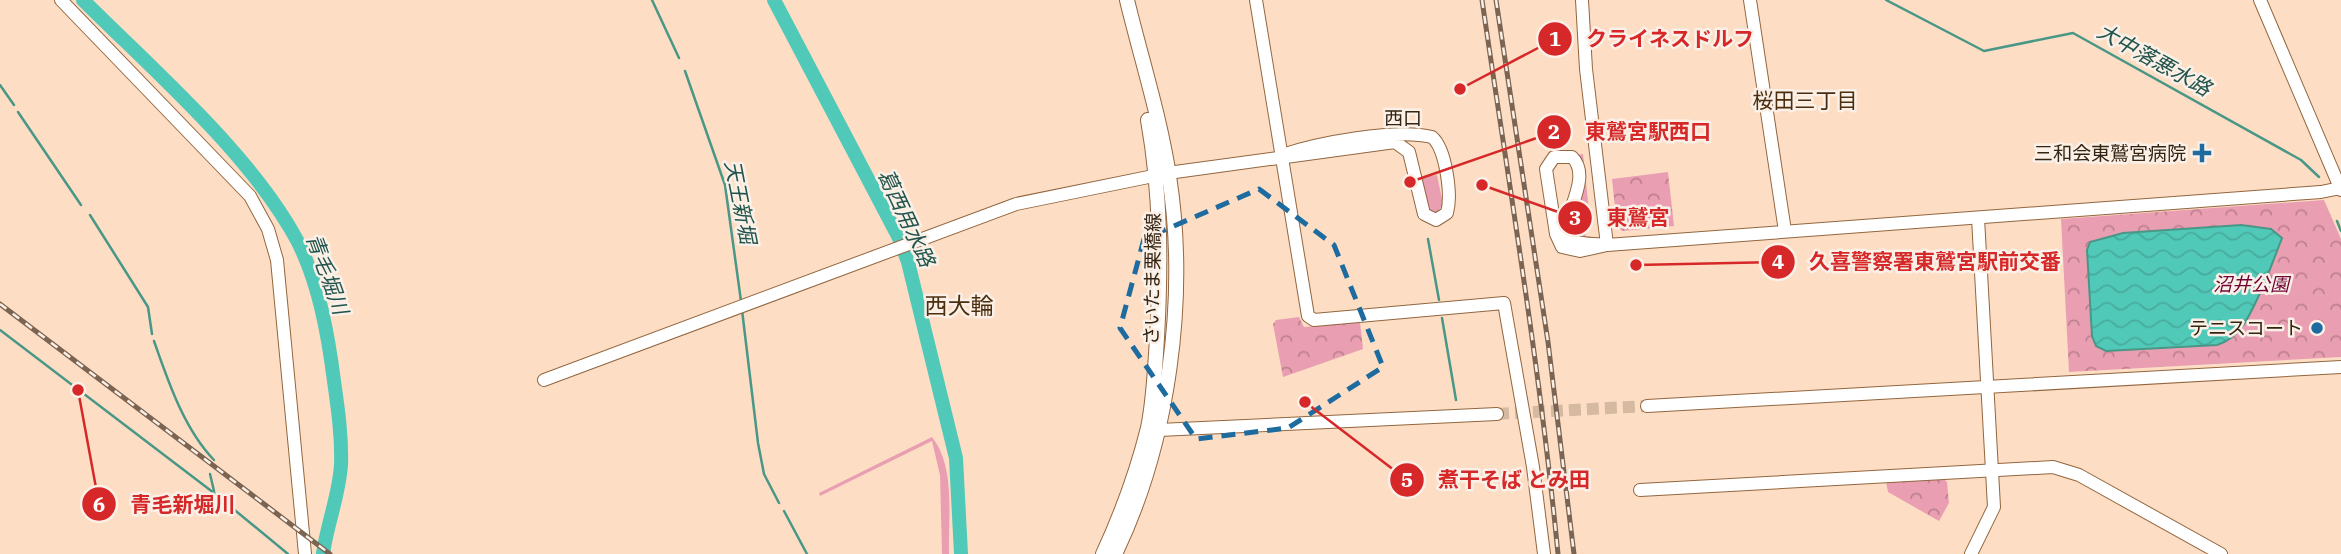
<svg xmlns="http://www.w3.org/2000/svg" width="2341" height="554" font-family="'IBM Plex Serif','Noto Sans JP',serif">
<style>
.grass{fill:#e99eb2}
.forest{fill:url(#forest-crowns)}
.water{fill:url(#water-waves);stroke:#499786;stroke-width:2}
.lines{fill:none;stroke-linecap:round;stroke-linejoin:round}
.stream{stroke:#499786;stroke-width:2.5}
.river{stroke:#51c9b8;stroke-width:14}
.secondary-tunnel{stroke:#d5b9a1;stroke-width:12;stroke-dasharray:12 6;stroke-linecap:butt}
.secondary-casing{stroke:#92663f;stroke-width:14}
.primary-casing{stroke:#92663f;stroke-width:16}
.secondary{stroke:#fff;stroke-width:12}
.primary{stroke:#fff;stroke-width:14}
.rail-casing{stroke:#7b6451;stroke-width:5}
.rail{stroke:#faf0e7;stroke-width:2.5;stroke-dasharray:8;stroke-linecap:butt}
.marked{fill:none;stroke:#1e6c9f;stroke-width:5;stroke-dasharray:14 9;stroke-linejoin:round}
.poi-dot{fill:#1e6c9f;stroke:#faf0e7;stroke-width:2.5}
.labels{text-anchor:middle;stroke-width:5;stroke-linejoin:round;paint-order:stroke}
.street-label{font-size:19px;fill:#352312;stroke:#faf0e7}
.poi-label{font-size:19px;fill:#352312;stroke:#faf0e7;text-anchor:end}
.park-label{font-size:19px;font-style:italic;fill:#710436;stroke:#faf0e7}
.water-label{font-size:21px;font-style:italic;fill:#21544c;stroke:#faf0e7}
.neighbourhood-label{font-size:21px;fill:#4c2d0e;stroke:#faf0e7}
.quarter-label{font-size:23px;fill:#4c2d0e;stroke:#faf0e7}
.leader{fill:none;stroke:#d62828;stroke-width:2.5}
.callout-dot{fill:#d62828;stroke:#faf0e7;stroke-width:2.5}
.mark-label{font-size:21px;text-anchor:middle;font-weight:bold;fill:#fff}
.callout-label{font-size:21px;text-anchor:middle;font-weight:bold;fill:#d62828;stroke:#faf0e7;stroke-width:5;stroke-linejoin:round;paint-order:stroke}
</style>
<defs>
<pattern id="forest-crowns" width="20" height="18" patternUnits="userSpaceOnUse" patternTransform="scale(1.75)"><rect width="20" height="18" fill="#e99eb2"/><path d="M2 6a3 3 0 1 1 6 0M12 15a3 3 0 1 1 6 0" fill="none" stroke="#be808f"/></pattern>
<pattern id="water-waves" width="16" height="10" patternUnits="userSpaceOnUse" patternTransform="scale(1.75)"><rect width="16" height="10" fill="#51c9b8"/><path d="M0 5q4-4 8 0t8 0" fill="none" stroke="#47ac9d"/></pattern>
</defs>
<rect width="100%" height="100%" fill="#fddec5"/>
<g class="grass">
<path d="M1583,154L1590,220L1585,237L1577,236L1570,227C1578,204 1593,176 1577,155Z"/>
<polygon points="1437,175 1443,204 1436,214 1427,209 1421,182 1424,177"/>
<path d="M932,437C956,468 948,517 949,554H942L940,475L932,441L820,496L819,493Z"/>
</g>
<g class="forest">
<polygon points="1668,172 1674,226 1622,231 1617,226 1612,179"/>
<polygon points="2324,200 2341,239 2341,357 2069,372 2061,219"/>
<polygon points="1299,317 1304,327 1360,322 1363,349 1283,377 1273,324 1276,320"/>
<polygon points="1944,479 1947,482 1949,503 1939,521 1888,492 1886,482"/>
</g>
<path class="water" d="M2241,225L2271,229L2282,238L2267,277L2271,279L2267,291L2262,289C2251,311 2243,337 2217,345L2106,351L2096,346L2092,336L2087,250L2090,242L2123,233Z"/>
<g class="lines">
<g class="stream">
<polyline points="652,0 679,58"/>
<polyline points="1886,0 1984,51 2073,33 2301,160 2319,177"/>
<polyline points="685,71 725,185 741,301"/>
<polyline points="0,85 14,105"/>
<polyline points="18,112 81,205"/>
<polyline points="90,215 148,307 152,334"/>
<polyline points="2337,221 2341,231"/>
<polyline points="1428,239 1439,300"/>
<polyline points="742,310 758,443 764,474 779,503"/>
<polyline points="1442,318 1456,400"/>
<polyline points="0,330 214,493 288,554"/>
<path d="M154,341C168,381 184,429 214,460"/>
<polyline points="210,474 214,491"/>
<polyline points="784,511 807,554"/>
</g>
<g class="river">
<path d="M83,0C153,70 252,155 298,242C319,284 328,334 334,381C338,409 342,437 341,465C339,496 327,524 323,554"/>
<polyline points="774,0 899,238 908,262 956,458 961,554"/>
</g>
<polyline class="secondary-tunnel" points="1497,414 1647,406"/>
<defs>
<g id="secondary">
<polyline points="61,0 250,196 268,229 277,260 305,554"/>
<polyline points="1256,0 1308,316 1314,320 1504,303 1533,467 1544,554"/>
<polyline points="1582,0 1586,69 1607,245"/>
<polyline points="1750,0 1785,231"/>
<polyline points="2260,0 2341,190"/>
<path d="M1607,245C1596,243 1584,245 1574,241C1548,232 1597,181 1572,157H1554L1546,169L1556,234L1562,247L1580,251L1607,245L2321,192L2340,188"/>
<path d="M544,380L1016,204L1168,173L1395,142L1409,152L1424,214L1436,220L1447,213C1452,195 1446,149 1432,137C1396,128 1317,143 1282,155"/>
<polyline points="1647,406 2341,367"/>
<polyline points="1148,427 1159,430 1497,414"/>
<polyline points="1640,490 2053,467 2079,475 2221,554"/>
<polyline points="1971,554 1994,507 1978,218"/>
</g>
<g id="primary">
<path d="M1103,554C1122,513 1137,472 1148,428C1154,399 1155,368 1157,338C1161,265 1161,193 1148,120"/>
<path d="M1115,554C1169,442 1188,298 1169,176C1160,117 1141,58 1127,0"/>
</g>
</defs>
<use href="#secondary" class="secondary-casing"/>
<use href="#primary" class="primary-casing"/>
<use href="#secondary" class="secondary"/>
<use href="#primary" class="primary"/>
<defs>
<g id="rail">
<path d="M1482,0C1509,185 1540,368 1558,554"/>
<polyline points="1496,0 1548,342 1574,554"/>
<polyline points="0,304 330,554"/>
</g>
</defs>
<use href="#rail" class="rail-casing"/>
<use href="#rail" class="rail"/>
</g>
<path class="marked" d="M1259,189L1334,245L1383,367L1288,428L1196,439L1120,328L1144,239Z"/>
<g class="poi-dot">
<path d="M2198.5 142.5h7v7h7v7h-7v7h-7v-7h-7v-7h7z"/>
<circle cx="2317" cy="328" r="7"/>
</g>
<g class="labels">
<g class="street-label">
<text x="1403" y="125">西口</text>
<text transform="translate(1152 279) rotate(-89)" y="7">さいたま栗橋線</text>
</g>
<g class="poi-label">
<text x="2186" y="160">三和会東鷲宮病院</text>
<text x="2303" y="335">テニスコート</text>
</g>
<g class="park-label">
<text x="2251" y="291">沼井公園</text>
</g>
<g class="water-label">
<text transform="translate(2154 60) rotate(29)" y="7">大中落悪水路</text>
<text transform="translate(740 202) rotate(79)" y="7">天王新堀</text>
<text transform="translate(906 218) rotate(65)" y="7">葛西用水路</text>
<text transform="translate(327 274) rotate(70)" y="7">青毛堀川</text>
</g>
<g class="neighbourhood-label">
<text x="1805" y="108">桜田三丁目</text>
</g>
<g class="quarter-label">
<text x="959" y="314">西大輪</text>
</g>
</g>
<path class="leader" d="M1460 89L1555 39M1410 182L1554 132M1482 185L1575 218M1636 265L1778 262M1305 402L1407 480M78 390L99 504"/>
<g class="callout-dot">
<circle cx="1460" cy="89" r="7"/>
<circle cx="1410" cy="182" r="7"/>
<circle cx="1482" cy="185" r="7"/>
<circle cx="1636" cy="265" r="7"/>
<circle cx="1305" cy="402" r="7"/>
<circle cx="78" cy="390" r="7"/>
<circle cx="1555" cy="39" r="18"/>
<circle cx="1554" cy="132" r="18"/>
<circle cx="1575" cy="218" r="18"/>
<circle cx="1778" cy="262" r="18"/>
<circle cx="1407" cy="480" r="18"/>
<circle cx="99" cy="504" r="18"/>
</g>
<g class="mark-label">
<text x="1555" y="46">1</text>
<text x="1554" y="139">2</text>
<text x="1575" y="225">3</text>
<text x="1778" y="269">4</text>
<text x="1407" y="487">5</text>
<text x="99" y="512">6</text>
</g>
<g class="callout-label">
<text x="1670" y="46">クライネスドルフ</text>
<text x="1648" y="139">東鷲宮駅西口</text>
<text x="1638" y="225">東鷲宮</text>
<text x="1935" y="269">久喜警察署東鷲宮駅前交番</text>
<text x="1514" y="487">煮干そば とみ田</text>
<text x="183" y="512">青毛新堀川</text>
</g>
</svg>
